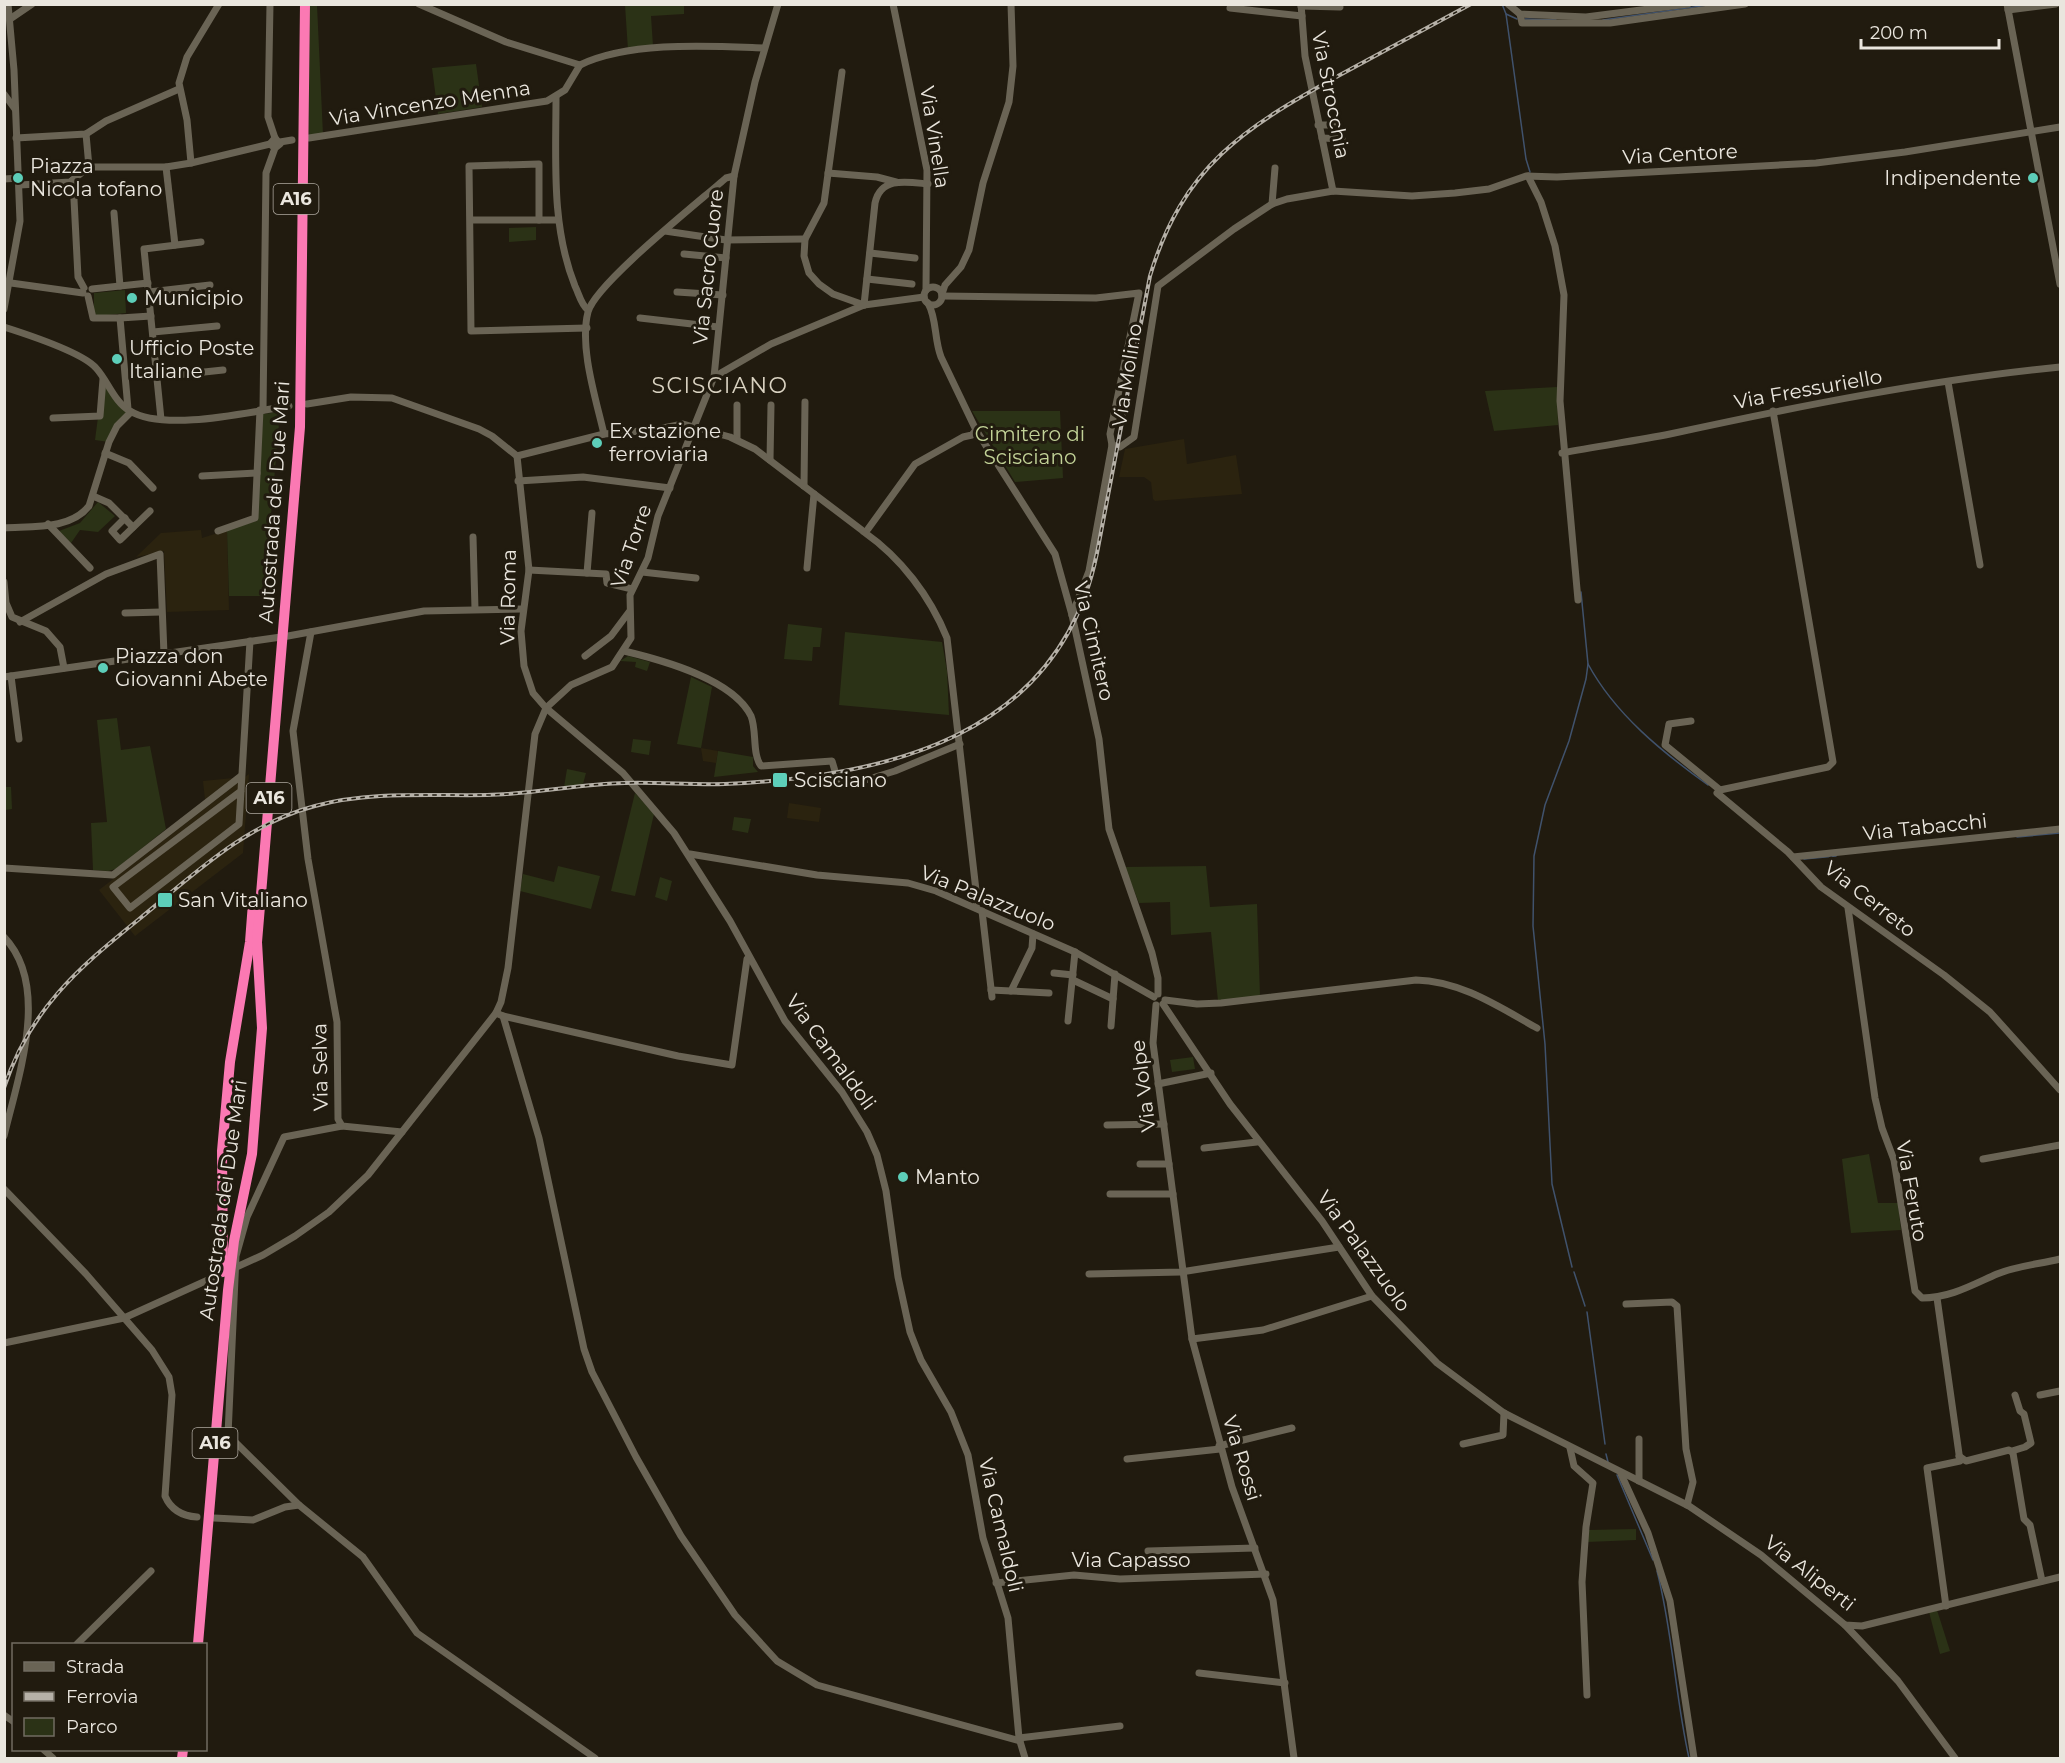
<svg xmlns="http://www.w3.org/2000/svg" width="2065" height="1763" font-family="Montserrat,sans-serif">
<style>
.built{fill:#2b230f}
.green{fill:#2b3216}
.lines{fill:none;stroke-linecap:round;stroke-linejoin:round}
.stream{stroke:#40526c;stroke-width:1.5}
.minor{stroke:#6a6455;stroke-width:7}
.highway{stroke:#fb79b3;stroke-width:10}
.rail-casing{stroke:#b6b1a8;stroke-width:4}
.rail{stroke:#211b0f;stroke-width:1.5;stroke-dasharray:4.5;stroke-linecap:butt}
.poi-dot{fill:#5dceb9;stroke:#211b0f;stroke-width:2}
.labels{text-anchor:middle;stroke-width:6;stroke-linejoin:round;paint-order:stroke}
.shield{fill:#211b0f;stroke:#aea9a0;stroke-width:1.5}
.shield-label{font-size:18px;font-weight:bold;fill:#eae6de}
.street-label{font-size:20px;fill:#eae6de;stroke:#211b0f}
.poi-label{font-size:20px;fill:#eae6de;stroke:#211b0f;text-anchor:start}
.park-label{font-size:20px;fill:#c2d297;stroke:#211b0f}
.quarter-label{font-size:22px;letter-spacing:1.5px;fill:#d9d2c1;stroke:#211b0f}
</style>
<rect width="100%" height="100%" fill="#211b0f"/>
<g class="built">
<polygon points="1184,439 1187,464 1236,455 1242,494 1155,501 1153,499 1151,482 1144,477 1119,477 1125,449"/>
<polygon points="201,530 202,538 227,530 229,610 167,612 164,551 136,557 161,533"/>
<polygon points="701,748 718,751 716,763 703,761"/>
<polygon points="249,774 243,853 135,936 99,890"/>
<polygon points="233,778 205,800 203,781"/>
<polygon points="789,803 821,808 819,822 787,818"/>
</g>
<g class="green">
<polygon points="309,5 317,5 323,135 308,136"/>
<polygon points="625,5 684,5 684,14 651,16 653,46 628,50"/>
<polygon points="476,64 482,107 438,114 432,68"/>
<polygon points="536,227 536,240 509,242 509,228"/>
<polygon points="125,290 126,313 98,316 94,313 94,293"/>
<polygon points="103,379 131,412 117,426 109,442 95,440"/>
<polygon points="1557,387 1558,425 1494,431 1485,391"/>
<polygon points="972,411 1060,411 1063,478 1015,482"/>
<polygon points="280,412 264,596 229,596 227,530 257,521 263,414"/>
<polygon points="98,502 115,516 98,532 80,530 71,543 59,531 80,523"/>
<polygon points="788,624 822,628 820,647 813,647 812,661 784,659"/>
<polygon points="845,632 942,642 947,671 949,715 839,705"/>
<polygon points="628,656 650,662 647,671 635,667 636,662 620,661"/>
<polygon points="691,677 712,687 701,748 677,744"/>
<polygon points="117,718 121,750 150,746 166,829 116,869 108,871 93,870 91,823 107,822 97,720"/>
<polygon points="633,739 651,741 649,755 631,752"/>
<polygon points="718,751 753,757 753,766 758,772 714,777"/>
<polygon points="567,769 586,773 583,784 564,787"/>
<polygon points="5,787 11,787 12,809 5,810"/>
<polygon points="635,793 654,814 635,896 611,891"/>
<polygon points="734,817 751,819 748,833 732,830"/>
<polygon points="558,866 600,876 591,909 520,891 523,874 554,882"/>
<polygon points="1206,866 1210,907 1257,904 1260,996 1218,1001 1211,932 1171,935 1170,902 1139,903 1125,867"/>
<polygon points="660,877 672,881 667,901 655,897"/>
<polygon points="1193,1057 1195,1069 1172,1072 1170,1060"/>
<polygon points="1869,1154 1878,1203 1898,1203 1901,1230 1851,1233 1842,1159"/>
<polygon points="1636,1529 1636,1540 1587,1542 1587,1530"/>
<polygon points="1937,1610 1950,1651 1940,1654 1929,1612"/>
</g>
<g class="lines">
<g class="stream">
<polyline points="1502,4 1506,14 1526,159 1530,172"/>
<polyline points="1506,14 1517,19"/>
<polyline points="1525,19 1556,20"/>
<polyline points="1603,20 1715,4"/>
<path d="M1588,664C1615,714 1662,752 1708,785"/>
<polyline points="2017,837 2060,833"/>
<polyline points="1804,859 1836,856"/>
<polyline points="1572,1267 1552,1184 1545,1044 1533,926 1534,856 1545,805 1569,741 1586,679 1588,664 1581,592"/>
<polyline points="1574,1272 1585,1306"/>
<polyline points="1587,1312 1605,1444"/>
<polyline points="1606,1454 1608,1462"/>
<polyline points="1617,1475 1653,1560"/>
<path d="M1657,1571C1673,1633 1675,1696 1689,1758"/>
</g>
<g class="minor">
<polyline points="270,4 268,117 275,138"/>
<polyline points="419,4 506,42 580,65"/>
<polyline points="893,4 927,170 926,290"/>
<polyline points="1301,4 1305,56 1333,191"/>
<polyline points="1508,4 1520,14 1586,17 1688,4"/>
<polyline points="2007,4 2060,284"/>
<polyline points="1301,6 1340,7"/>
<polyline points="1230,8 1302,16"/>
<polyline points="2008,10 2056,4"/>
<polyline points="1520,14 1522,23 1610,23 1745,4"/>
<polyline points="10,19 32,4"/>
<polyline points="842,72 824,203 805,239 804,256 809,273 819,284 833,294 864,305"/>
<polyline points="4,94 15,109"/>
<path d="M556,97C556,161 551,226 575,286C579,294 581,305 588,310"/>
<polyline points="1318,125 1339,125"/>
<polyline points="86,134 89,167"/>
<polyline points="16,138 86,134 106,121 179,89"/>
<path d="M309,138L547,101L565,90L580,65C630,41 709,46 764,48"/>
<polyline points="1322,138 1342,139"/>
<polyline points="280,142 292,140"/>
<polyline points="191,163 187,120 179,83 187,57 219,4"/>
<polyline points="166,167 175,245"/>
<polyline points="828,173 877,177 896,182"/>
<polyline points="1528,176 1541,202 1555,246 1564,295 1560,401 1578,600"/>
<polyline points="4,179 19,178"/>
<polyline points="73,180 78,277 84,288"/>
<polyline points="20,185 70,182 89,167 166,167 191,163 270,144"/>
<polyline points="1272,204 1275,168"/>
<polyline points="114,213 120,286"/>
<polyline points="471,220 557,220"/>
<polyline points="539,220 539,164 469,166 471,331 587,328"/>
<polyline points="665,231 726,240 805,239"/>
<polyline points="870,253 915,258"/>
<polyline points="684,254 726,258"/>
<polyline points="867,279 912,284"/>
<polyline points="11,283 83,293"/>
<circle cx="933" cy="296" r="9"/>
<polyline points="92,289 148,283"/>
<polyline points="149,292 210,285"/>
<polyline points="677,292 723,295"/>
<polyline points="942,294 945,285 961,267 969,250 983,183 1009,102 1013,66 1011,4"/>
<polyline points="88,296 93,318 120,318 128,409"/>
<polyline points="942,296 1096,298 1139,293 1110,434 1112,445 1120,447 1134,437 1158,286 1234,229 1272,204 1287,199 1333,191 1412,196 1455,193 1489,189 1526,176 1557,177 1816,163 1905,152 2060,127"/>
<path d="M928,303C937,319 934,339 941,357L976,430L1055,554L1072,615L1099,739L1109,829L1152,953L1158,978V994"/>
<path d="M864,305L875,203C881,176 908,182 928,184"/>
<polyline points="4,309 20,221 14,70 8,4"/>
<polyline points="120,318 151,316"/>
<polyline points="640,318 718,327"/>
<path d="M4,327C26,334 82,352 96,368C108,381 114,402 130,411C165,432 249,412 289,406"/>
<polyline points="153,332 217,326"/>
<polyline points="157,377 223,370"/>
<polyline points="714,377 771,344 864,305 924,297"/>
<polyline points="1948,382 1980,565"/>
<polyline points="307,404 351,397 392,398 479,429 492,436 517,456"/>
<polyline points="263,410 266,173 275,148 280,144 275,138 270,144 275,148"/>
<polyline points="53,418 100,416 103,379"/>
<polyline points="161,419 144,249 201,242"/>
<path d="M604,434C596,399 579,347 588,312C595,284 700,201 726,178L734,176"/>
<polyline points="737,439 737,405"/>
<polyline points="105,453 129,463 153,488"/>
<path d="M1562,453C1598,446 1635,441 1670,434C1799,406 1929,380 2060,367"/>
<polyline points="517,456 529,570 521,631 524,666 533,693 546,708 623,773 674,833 730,921 785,1021 842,1092 867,1132 877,1155 886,1191 898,1277 910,1332 921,1360 951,1412 968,1455 983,1538 1008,1618 1019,1738 1025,1758"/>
<polyline points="517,456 604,434 653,430 683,424 730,437 755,449 863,531"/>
<polyline points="770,460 771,405"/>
<polyline points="202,476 257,473"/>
<polyline points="518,481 583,477 670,488"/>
<polyline points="804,486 805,402"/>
<polyline points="93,496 109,503 133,527"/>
<polyline points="125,518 112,531 120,540 150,511"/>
<polyline points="48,524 90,568"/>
<path d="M4,528C32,526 70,530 89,506L109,442L117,426L131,412"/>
<polyline points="868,529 915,464 963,437 972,435 976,430"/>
<polyline points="218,531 255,518 260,410"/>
<path d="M864,532C901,558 930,596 947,638L977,899L976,908"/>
<polyline points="473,537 475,609"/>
<polyline points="807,568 814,494"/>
<polyline points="529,570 606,574 607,583 632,589"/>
<polyline points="642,572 696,578"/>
<polyline points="587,573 592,513"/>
<polyline points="4,582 6,603 12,617 46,631 60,647 64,668"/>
<polyline points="125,613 161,612"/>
<polyline points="1072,615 1089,571 1112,445"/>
<polyline points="20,622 106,574 160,554 164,654"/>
<polyline points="311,632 293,731 308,859 337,1022 338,1119 342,1126 402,1132"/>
<path d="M624,651C662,660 733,679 751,716C757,731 752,754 761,766L832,761L838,781L846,786L895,771L960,744"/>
<polyline points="585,656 611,636 629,612"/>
<polyline points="11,676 19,739"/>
<polyline points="4,677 288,636 424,611 523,609"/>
<polyline points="1691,721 1669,724 1665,745 1720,790"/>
<polyline points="1720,790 1828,767 1833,762 1773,411"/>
<polyline points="1720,790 1717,793 1788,852 1821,887 1944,975 1990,1012 2060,1090"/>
<polyline points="241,791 113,887 130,908 239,824 250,641"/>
<polyline points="690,854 817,875 908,883 936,891 1075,952 1154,997"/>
<polyline points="1793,857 2060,829"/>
<polyline points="4,868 113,875 241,776"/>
<path d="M1848,908L1875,1098L1882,1128L1894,1160L1915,1291L1922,1298C1950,1298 1972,1285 1997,1274C2016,1266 2040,1264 2060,1259"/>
<polyline points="982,911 992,997"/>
<path d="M4,937C51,986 18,1077 4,1136"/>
<polyline points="1054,973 1073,975"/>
<polyline points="1073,980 1113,999"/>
<polyline points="991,990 1011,991 1032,948 1033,934"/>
<polyline points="1011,991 1049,993"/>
<path d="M1165,1000L1197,1004L1221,1003L1416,980C1461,981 1499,1007 1537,1028"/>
<polyline points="1163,1004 1230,1104 1322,1221 1372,1296 1437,1363 1504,1413 1689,1506 1761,1555 1845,1625 1862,1626 2060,1577"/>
<polyline points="1156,1005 1153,1043 1192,1339 1232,1487 1273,1600 1294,1758"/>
<polyline points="496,1013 503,1016 539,1138 584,1349 592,1372 636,1457 681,1536 735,1615 777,1661 817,1685 1020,1741"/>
<polyline points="503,1016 678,1056 732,1065 747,959 749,957"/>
<polyline points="1068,1021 1075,952"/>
<polyline points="1111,1026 1115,974"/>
<polyline points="1158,1084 1211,1073"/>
<polyline points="1107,1125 1164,1124"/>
<polyline points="1204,1148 1257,1142"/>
<polyline points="1983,1159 2060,1145"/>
<polyline points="1140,1164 1169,1164"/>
<path d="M4,1189L86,1274L152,1350L169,1377L172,1395L165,1496C171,1510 182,1516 197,1517"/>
<polyline points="1110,1194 1173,1194"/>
<polyline points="1089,1274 1181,1272 1339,1247"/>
<polyline points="1937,1298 1960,1461 1927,1468 1946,1606"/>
<polyline points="1626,1304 1672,1302 1677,1306 1686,1449 1693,1482 1687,1505"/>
<polyline points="1192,1339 1263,1330 1372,1296"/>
<polyline points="4,1343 124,1318 263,1255 295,1236 329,1212 368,1175 496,1013 501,1002 508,968 535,734 546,708 571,685 612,667 631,638 630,595 648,558 658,516 714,377 734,176 755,82 778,4"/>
<polyline points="2040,1395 2060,1391"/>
<polyline points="1463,1444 1503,1435 1504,1413"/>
<polyline points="1219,1446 1292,1428"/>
<polyline points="1570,1448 1574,1466 1593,1483 1586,1527 1582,1582 1587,1695"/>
<polyline points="2012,1451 2025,1447 2031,1443 2024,1414 2020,1411 2015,1395"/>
<polyline points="1959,1456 1966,1461 2009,1450 2013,1453 2024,1519 2030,1525 2042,1581"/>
<polyline points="1127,1459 1220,1449"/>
<polyline points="1621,1474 1648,1533 1670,1601 1694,1758"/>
<polyline points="1639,1481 1639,1439"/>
<polyline points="299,1505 228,1435 236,1256 247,1217 284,1137 342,1126"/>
<polyline points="214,1518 253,1520 285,1507 299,1505 363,1557 417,1633 595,1758"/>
<polyline points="1148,1551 1255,1548"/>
<polyline points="996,1583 1074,1575 1120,1579 1266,1574"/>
<polyline points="1845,1625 1898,1681 1955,1758"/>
<polyline points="77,1644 151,1571"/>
<polyline points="1199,1673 1285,1683"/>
<polyline points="4,1715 14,1722"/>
<polyline points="1019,1738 1120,1726"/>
<polyline points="44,1750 53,1758"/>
</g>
<g class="highway">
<polyline points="223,1272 222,1151 230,1062 250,942 253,903"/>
<polyline points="198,1644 228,1290 234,1241 252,1154 256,1103 262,1028 257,942 300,427 305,4"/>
<polyline points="182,1758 183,1750"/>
</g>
<defs>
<path id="rail" d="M4,1088C29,1011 77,969 138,920C192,876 245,824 315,806C370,791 430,796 487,795C533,794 579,784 625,783C658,782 692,785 725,784C887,777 1060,736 1097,553L1150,276C1183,166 1244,128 1338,76C1382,52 1427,28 1471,4"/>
</defs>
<use href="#rail" class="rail-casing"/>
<use href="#rail" class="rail"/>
</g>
<g class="poi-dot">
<circle cx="18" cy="178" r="6"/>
<circle cx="2033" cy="178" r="6"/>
<circle cx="132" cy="298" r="6"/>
<circle cx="117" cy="359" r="6"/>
<circle cx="597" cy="443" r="6"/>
<circle cx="103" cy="668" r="6"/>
<rect x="772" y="772" width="16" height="16" rx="3"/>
<rect x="157" y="892" width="16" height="16" rx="3"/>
<circle cx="903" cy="1177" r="6"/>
</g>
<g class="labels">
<g class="shield">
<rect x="273.5" y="184" width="45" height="30" rx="4.5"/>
<rect x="246.5" y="783" width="45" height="30" rx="4.5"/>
<rect x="192.5" y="1428" width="45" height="30" rx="4.5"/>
</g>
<g class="shield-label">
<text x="296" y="205">A16</text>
<text x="269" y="804">A16</text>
<text x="215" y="1449">A16</text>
</g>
<g class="street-label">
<text transform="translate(1331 95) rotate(79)" y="7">Via Strocchia</text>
<text transform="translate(430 103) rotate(-9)" y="7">Via Vincenzo Menna</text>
<text transform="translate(935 137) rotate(81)" y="7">Via Vinella</text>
<text transform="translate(1680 154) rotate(-3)" y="7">Via Centore</text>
<text transform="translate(708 267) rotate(-84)" y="7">Via Sacro Cuore</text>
<text transform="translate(1127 375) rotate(-81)" y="7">Via Molino</text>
<text transform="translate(1808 389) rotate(-10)" y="7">Via Fressuriello</text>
<text transform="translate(274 502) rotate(-86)" y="7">Autostrada dei Due Mari</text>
<text transform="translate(631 546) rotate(-71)" y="7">Via Torre</text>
<text transform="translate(508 597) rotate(-89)" y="7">Via Roma</text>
<text transform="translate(1094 641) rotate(77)" y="7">Via Cimitero</text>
<text transform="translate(1925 827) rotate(-6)" y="7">Via Tabacchi</text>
<text transform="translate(988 898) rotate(22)" y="7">Via Palazzuolo</text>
<text transform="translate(1870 899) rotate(38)" y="7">Via Cerreto</text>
<text transform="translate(831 1052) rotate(54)" y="7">Via Camaldoli</text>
<text transform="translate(320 1067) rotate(-91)" y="7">Via Selva</text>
<text transform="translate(1143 1086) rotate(-97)" y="7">Via Volpe</text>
<text transform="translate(1912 1191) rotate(80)" y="7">Via Feruto</text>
<text transform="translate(223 1200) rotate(-82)" y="7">Autostrada dei Due Mari</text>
<text transform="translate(1364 1251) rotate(54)" y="7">Via Palazzuolo</text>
<text transform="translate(1242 1458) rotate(73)" y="7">Via Rossi</text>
<text transform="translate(1001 1525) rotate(77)" y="7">Via Camaldoli</text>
<text x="1131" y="1567">Via Capasso</text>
<text transform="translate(1810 1573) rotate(38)" y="7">Via Aliperti</text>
</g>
<g class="poi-label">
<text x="30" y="173">Piazza<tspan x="30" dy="23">Nicola tofano</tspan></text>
<text x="2021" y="185" text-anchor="end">Indipendente</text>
<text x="144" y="305">Municipio</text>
<text x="129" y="355">Ufficio Poste<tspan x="129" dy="23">Italiane</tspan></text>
<text x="609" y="438">Ex stazione<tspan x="609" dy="23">ferroviaria</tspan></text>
<text x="115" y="663">Piazza don<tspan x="115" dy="23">Giovanni Abete</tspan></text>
<text x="794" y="787">Scisciano</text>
<text x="178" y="907">San Vitaliano</text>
<text x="915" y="1184">Manto</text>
</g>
<g class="park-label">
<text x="1030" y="441">Cimitero di<tspan x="1030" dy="23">Scisciano</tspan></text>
</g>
<g class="quarter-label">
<text x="720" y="393">SCISCIANO</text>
</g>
</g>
<rect width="2065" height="1763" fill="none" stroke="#eae6de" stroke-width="12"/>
<rect x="12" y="1643" width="195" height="108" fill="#211b0f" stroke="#716c62" stroke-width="1.5"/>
<rect x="24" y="1662" width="30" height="9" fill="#6a6455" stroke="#716c62" stroke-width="1.5"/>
<text x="66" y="1673" font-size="18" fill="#eae6de">Strada</text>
<rect x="24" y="1692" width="30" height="9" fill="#b6b1a8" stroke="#716c62" stroke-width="1.5"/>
<text x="66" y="1703" font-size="18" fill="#eae6de">Ferrovia</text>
<rect x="24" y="1718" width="30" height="18" fill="#2b3216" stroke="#716c62" stroke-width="1.5"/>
<text x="66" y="1733" font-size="18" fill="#eae6de">Parco</text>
<path d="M1861 39v9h138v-9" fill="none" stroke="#eae6de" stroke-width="3"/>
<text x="1870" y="39" font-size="18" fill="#eae6de" stroke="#211b0f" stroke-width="4.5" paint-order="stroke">200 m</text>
</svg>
